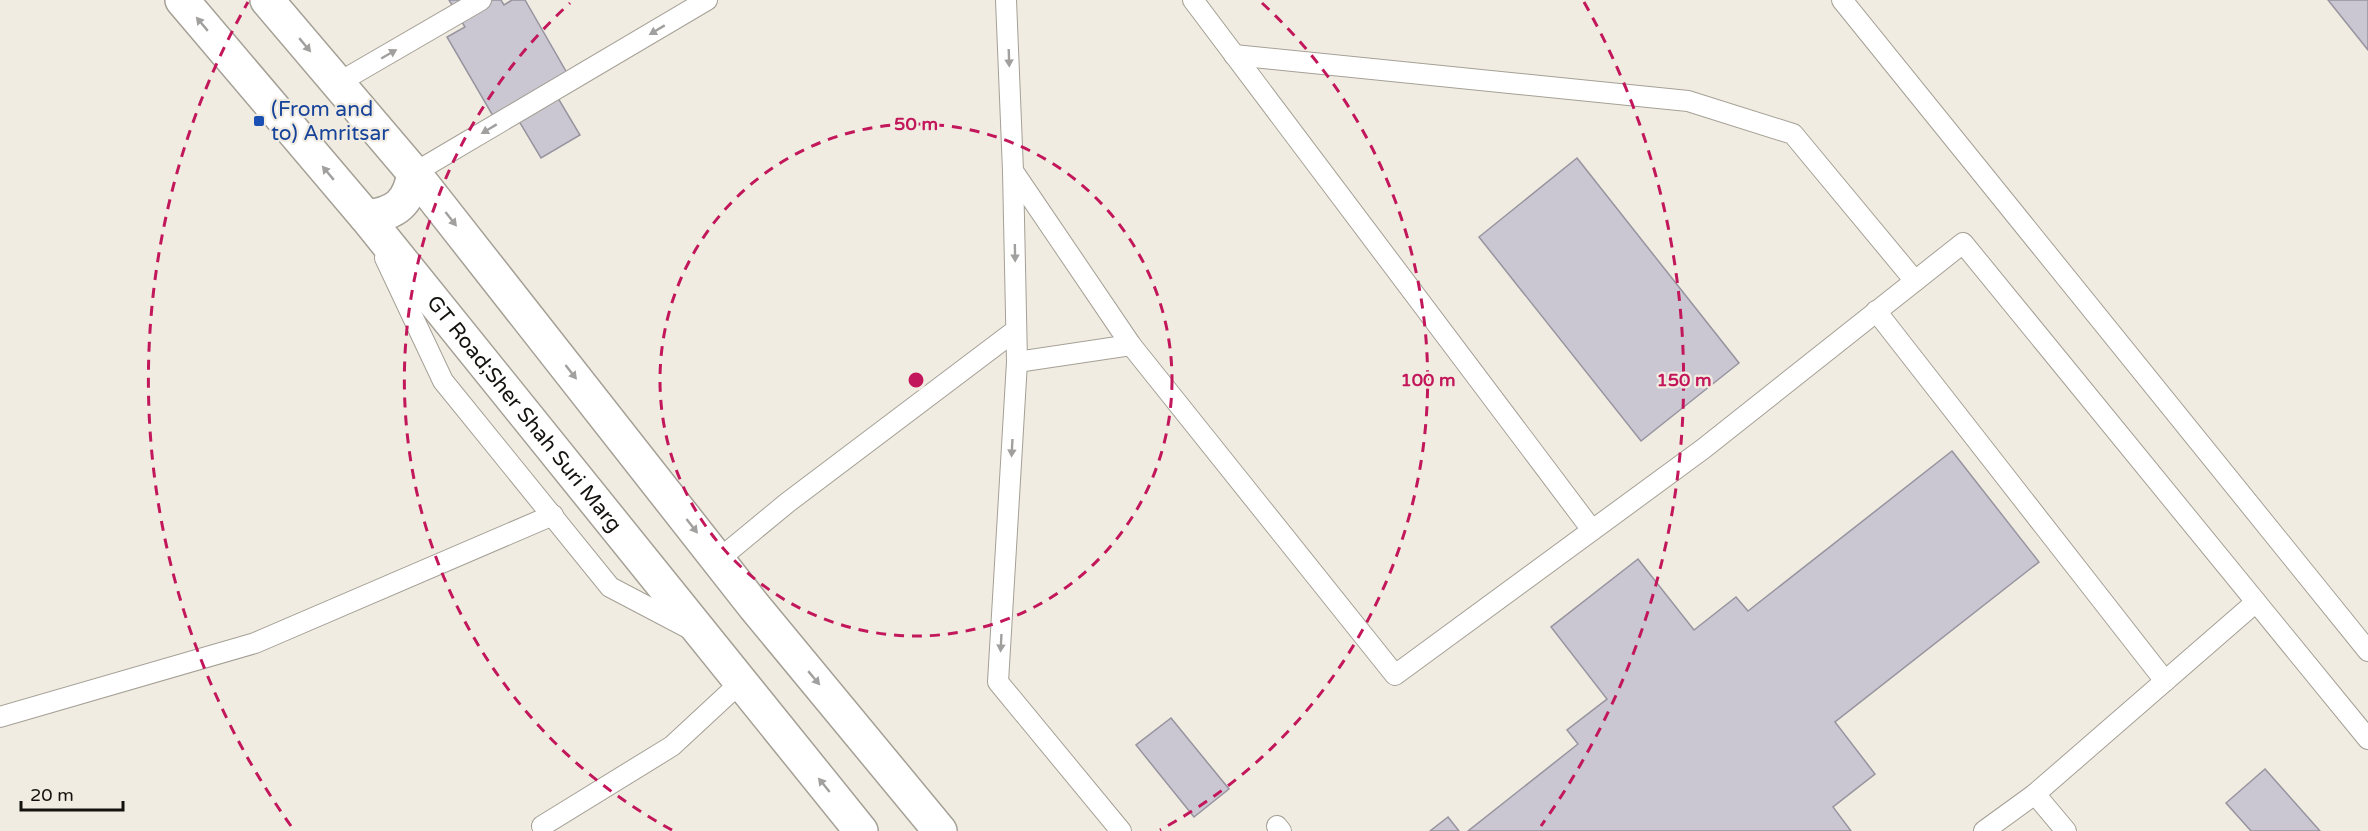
<svg xmlns="http://www.w3.org/2000/svg" width="2368" height="831" font-family="'Varela Round',sans-serif">
<style>
.building{fill:#cac7d2;stroke:#97949f;stroke-width:1.5}
.lines{fill:none;stroke-linecap:round;stroke-linejoin:round}
.lane-casing{stroke:#a5a096;stroke-width:22}
.highway-casing{stroke:#a5a096;stroke-width:36}
.lane{stroke:#fff;stroke-width:20}
.highway{stroke:#fff;stroke-width:33}
.oneway{fill:#a1a09f}
.ring{fill:none;stroke:#c2185b;stroke-width:3;stroke-dasharray:10 8}
.transit-dot{fill:#1a4fb4;stroke:#f1ece1;stroke-width:2}
.labels{text-anchor:middle;stroke-width:4.5;stroke-linejoin:round;paint-order:stroke}
.transit-label{font-size:21px;fill:#164399;stroke:#f1ece1;text-anchor:start}
.street-label{font-size:21px;fill:#14120e;stroke:#f1ece1}
.centre{fill:#c2185b;stroke:#f1ece1;stroke-width:3}
.ring-label{font-size:18px;text-anchor:middle;font-weight:bold;fill:#c2185b;stroke:#f1ece1;stroke-width:4.5;stroke-linejoin:round;paint-order:stroke}
</style>
<rect width="100%" height="100%" fill="#f1ece1"/>
<g class="building">
<polygon points="449,0 501,0 504,5 512,0 525,0 567,73 549,83 580,135 541,158 510,106 493,116 447,37 465,27"/>
<polygon points="2328,0 2368,0 2368,50"/>
<polygon points="1577,158 1739,363 1641,441 1479,237"/>
<polygon points="1952,451 2039,562 1835,722 1875,774 1833,807 1851,831 1468,831 1578,744 1567,730 1607,699 1551,627 1638,559 1694,630 1736,597 1748,611"/>
<polygon points="1171,718 1229,789 1194,817 1136,745"/>
<polygon points="2265,769 2320,831 2251,831 2226,803"/>
<polygon points="1448,817 1459,831 1430,831"/>
</g>
<g class="lines">
<defs>
<g id="lane">
<polyline points="1006,0 1013,171 1017,362 998,682 1121,831"/>
<polyline points="1193,0 1592,530"/>
<polyline points="1842,0 2368,651"/>
<polyline points="1234,55 1688,101 1793,134 1915,281"/>
<polyline points="338,83 481,0"/>
<polyline points="1013,171 1131,345 1395,675 1703,449 1963,243 2368,739"/>
<polyline points="414,173 707,0"/>
<polyline points="385,258 443,381 610,587 690,629"/>
<polyline points="1876,311 2165,681"/>
<polyline points="1017,362 1131,345"/>
<polyline points="718,560 787,503 1016,330"/>
<polyline points="0,717 255,643 553,515"/>
<polyline points="2035,794 2256,602"/>
<polyline points="542,826 672,746 741,682"/>
<polyline points="1277,826 1281,831"/>
<polyline points="1984,831 2035,794 2066,831"/>
</g>
<g id="highway">
<path id="s1" d="M182,0L366,217L861,831"/>
<polyline points="267,0 414,173 754,606 940,831"/>
<path d="M366,217C396,214 409,203 414,173"/>
</g>
</defs>
<use href="#lane" class="lane-casing"/>
<use href="#highway" class="highway-casing"/>
<use href="#lane" class="lane"/>
<use href="#highway" class="highway"/>
</g>
<defs><path id="oneway-solid" d="M-6-.8H1V-3.2L6.5 0L1 3.2V.8H-6Z" transform="scale(1.5)"/></defs>
<g class="oneway">
<use href="#oneway-solid" transform="translate(202 24) rotate(-130)"/>
<use href="#oneway-solid" transform="translate(657 30) rotate(149)"/>
<use href="#oneway-solid" transform="translate(305 45) rotate(50)"/>
<use href="#oneway-solid" transform="translate(389 54) rotate(-30)"/>
<use href="#oneway-solid" transform="translate(1009 58) rotate(88)"/>
<use href="#oneway-solid" transform="translate(489 129) rotate(149)"/>
<use href="#oneway-solid" transform="translate(328 173) rotate(-130)"/>
<use href="#oneway-solid" transform="translate(451 219) rotate(52)"/>
<use href="#oneway-solid" transform="translate(1015 253) rotate(89)"/>
<use href="#oneway-solid" transform="translate(571 372) rotate(52)"/>
<use href="#oneway-solid" transform="translate(1012 448) rotate(93)"/>
<use href="#oneway-solid" transform="translate(692 526) rotate(52)"/>
<use href="#oneway-solid" transform="translate(1001 643) rotate(93)"/>
<use href="#oneway-solid" transform="translate(814 678) rotate(50)"/>
<use href="#oneway-solid" transform="translate(824 785) rotate(-129)"/>
</g>
<g class="ring">
<circle cx="916" cy="380" r="256"/>
<path d="M672 830A512 512 0 0 1 570 3M1262 3A512 512 0 0 1 1160 830"/>
<path d="M291 826A768 768 0 0 1 248 2M1584 2A768 768 0 0 1 1541 826"/>
</g>
<rect class="transit-dot" x="253" y="115" width="12" height="12" rx="3"/>
<g class="labels">
<g class="transit-label">
<text x="271" y="116">(From and<tspan x="271" dy="24">to) Amritsar</tspan></text>
</g>
<g class="street-label">
<text dy="7" stroke="none"><textPath href="#s1" startOffset="537">GT Road;Sher Shah Suri Marg</textPath></text>
</g>
</g>
<circle cx="916" cy="380" r="9" class="centre"/>
<g class="ring-label">
<text x="916" y="130">50 m</text>
<text x="1428" y="386">100 m</text>
<text x="1684" y="386">150 m</text>
</g>
<path d="M21 801v9h102v-9" fill="none" stroke="#14120e" stroke-width="3"/>
<text x="30" y="801" font-size="18" fill="#14120e" stroke="#f1ece1" stroke-width="4.5" paint-order="stroke">20 m</text>
</svg>
